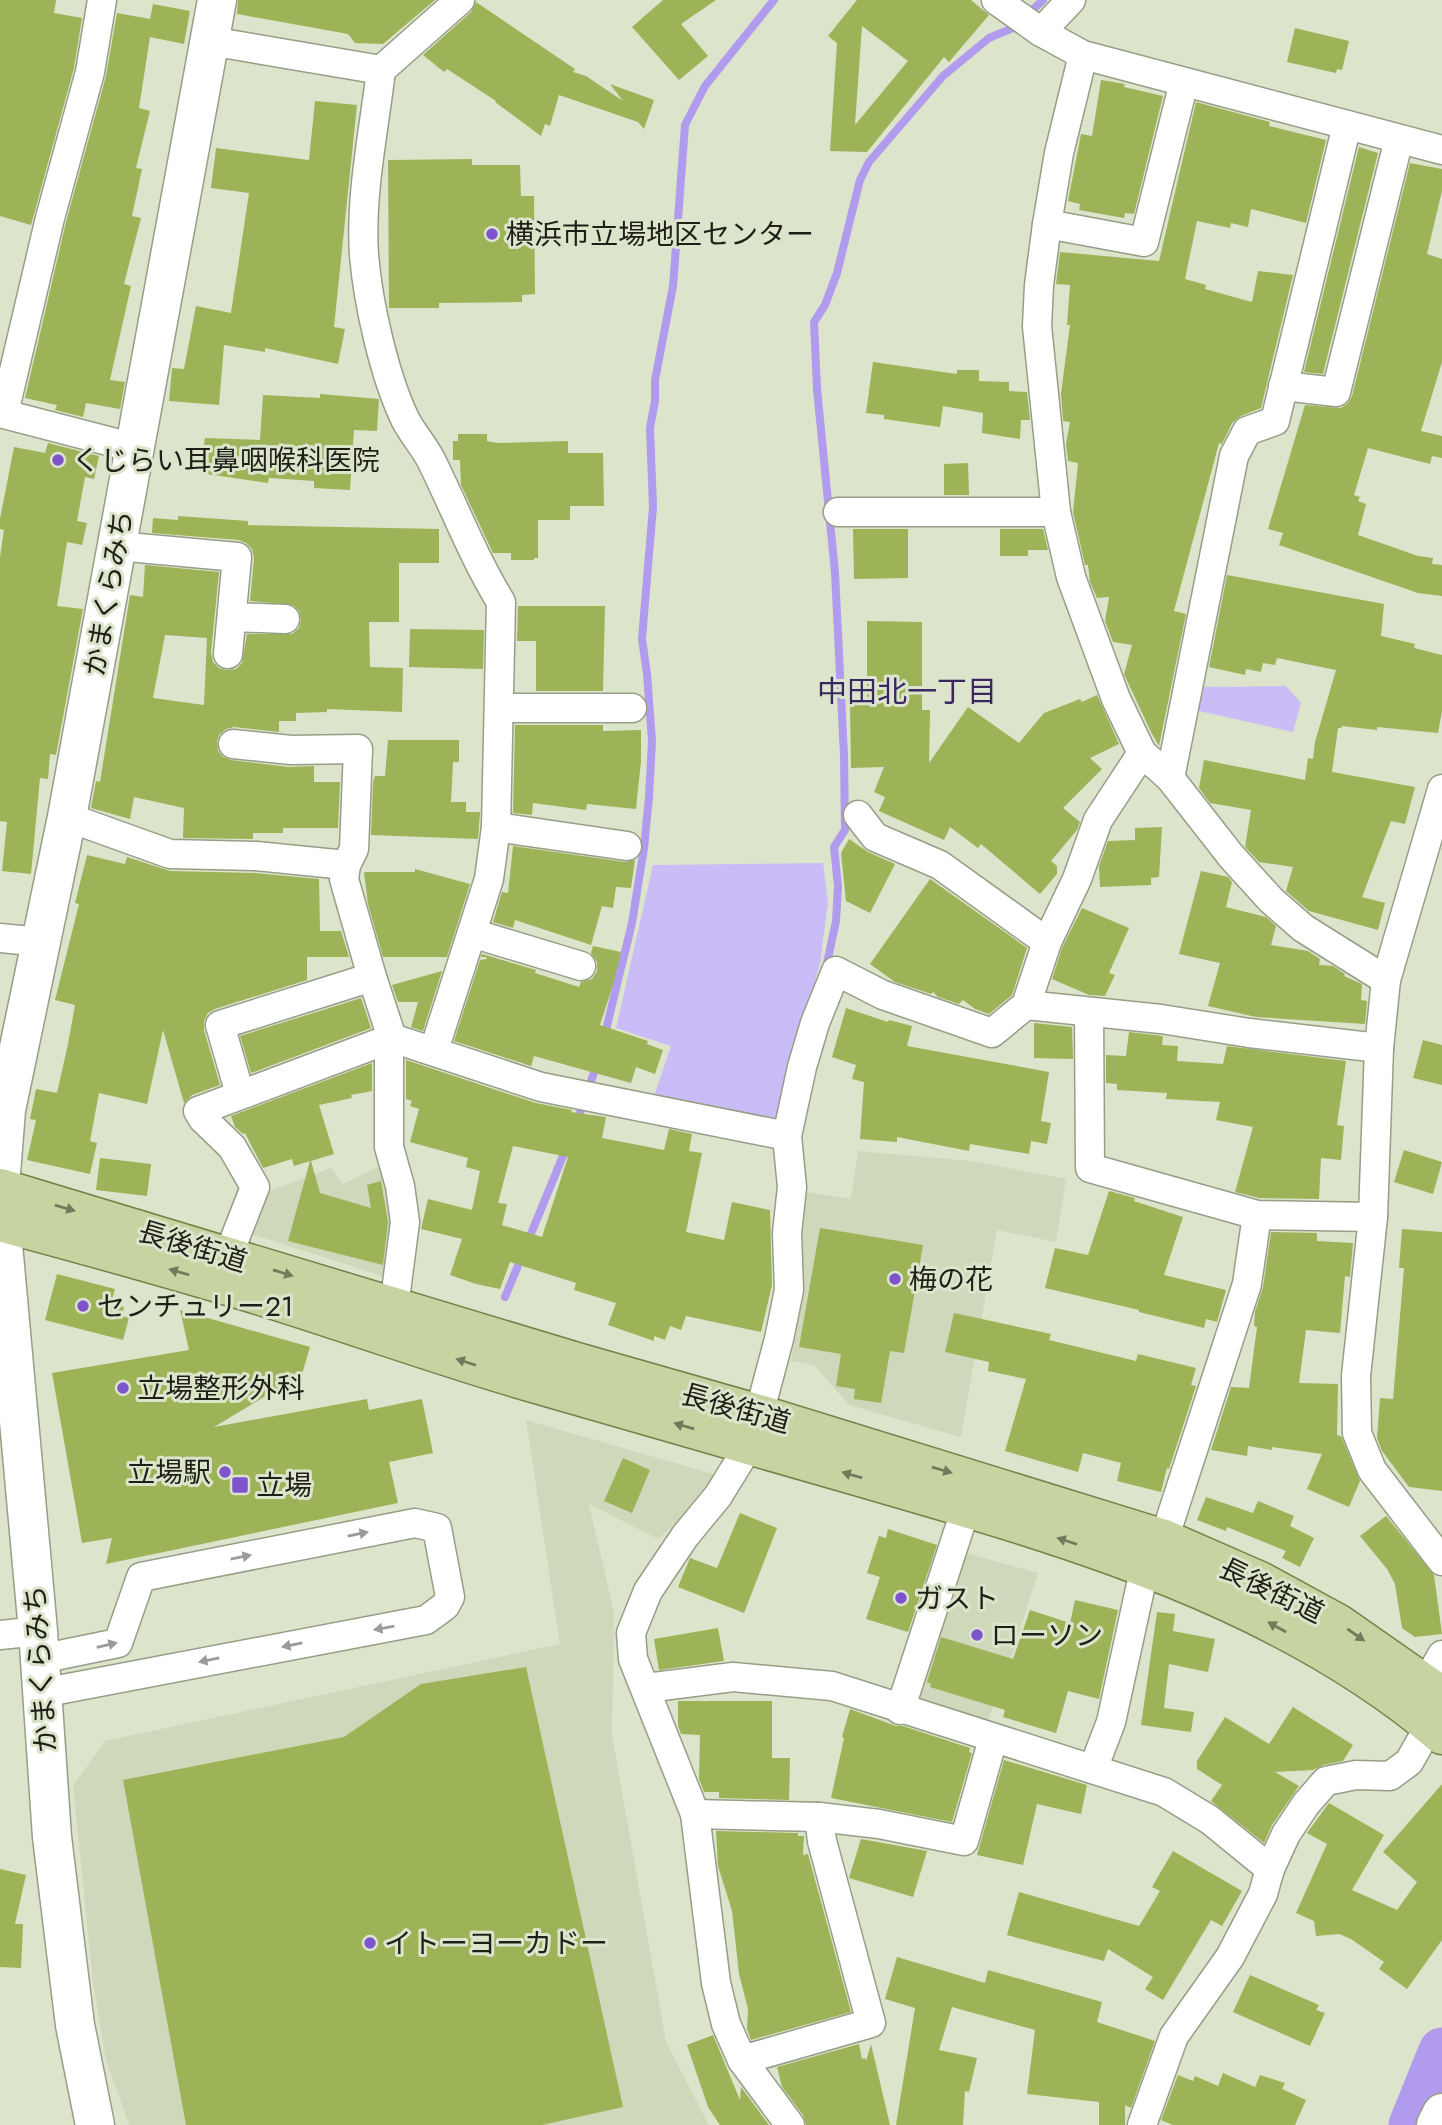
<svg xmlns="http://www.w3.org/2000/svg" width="1442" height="2125" font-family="Jost,'Noto Sans JP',sans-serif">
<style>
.built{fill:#cfd8ba}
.green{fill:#cabcf7}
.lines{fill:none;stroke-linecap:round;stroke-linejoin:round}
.stream{stroke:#b19bee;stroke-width:8}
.river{stroke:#b19bee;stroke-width:47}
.building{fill:#9db358;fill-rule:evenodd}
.street-casing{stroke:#979e87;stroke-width:31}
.secondary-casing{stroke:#979e87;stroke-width:41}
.primary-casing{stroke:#738248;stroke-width:41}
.street{stroke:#fff;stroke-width:28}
.secondary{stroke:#fff;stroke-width:38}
.primary{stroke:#c7d3a1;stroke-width:38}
.oneway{fill:#727a5c}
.oneway2{fill:#9a9b97}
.poi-dot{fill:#7d54ce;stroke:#dde4cc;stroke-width:2.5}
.labels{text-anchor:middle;stroke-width:6;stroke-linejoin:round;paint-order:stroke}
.poi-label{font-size:28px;fill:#1e2017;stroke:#dde4cc;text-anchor:start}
.street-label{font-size:28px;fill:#1e2017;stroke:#dde4cc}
.neighbourhood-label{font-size:30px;fill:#3a2661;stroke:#dde4cc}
</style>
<rect width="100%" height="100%" fill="#dde4cc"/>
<g class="built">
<polygon points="858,1151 972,1161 1066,1179 1056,1242 997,1230 961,1437 849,1405 814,1365 791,1361 801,1308 801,1251 806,1192 851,1199"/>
<polygon points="384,1164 397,1200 389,1278 251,1234 264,1193 331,1168 343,1184"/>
<polygon points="526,1420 717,1475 700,1501 658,1539 589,1504 614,1613 612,1735 666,2042 709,2125 129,2125 106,2060 93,1983 73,1786 105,1741 560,1644"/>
<polygon points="963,1552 1038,1573 1011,1658 987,1723 919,1704 915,1695"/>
</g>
<g class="green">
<polygon points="1286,686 1301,703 1293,732 1199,711 1201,687"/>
<polygon points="823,863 828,903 820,963 777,1121 653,1099 671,1046 616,1028 653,865"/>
</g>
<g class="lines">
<g class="stream">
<polyline points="826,968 836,921 838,886 834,847 845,830 844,755 835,573 817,389 814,322 825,305 837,273 860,180 869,162 943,76 989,38 1013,28 1043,0"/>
<polyline points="604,1038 632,923 644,848 649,797 652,741 647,674 642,639 653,507 650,428 655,401 655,380 673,286 685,125 705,86 774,0"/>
<polyline points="577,1121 597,1064"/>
<polyline points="528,1241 567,1146"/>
<polyline points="505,1297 522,1256"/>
</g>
<polyline class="river" points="1412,2125 1442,2051"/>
</g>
<g class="building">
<polygon points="0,0 56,0 54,13 82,18 74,68 31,225 0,216"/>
<polygon points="238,0 435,0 383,44 355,43 348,34 237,14"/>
<polygon points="663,0 716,0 681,24 708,56 679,80 632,27"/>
<path d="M857,0H971L989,15L949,62L944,57L867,152L830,151L837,43L828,36ZM862,26L908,61L855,125Z"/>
<polygon points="476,2 575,69 573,72 586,76 623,101 610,84 654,100 644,129 638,122 559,95 550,126 545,124 541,136 495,102 496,101 447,69 444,72 423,55 471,12"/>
<polygon points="153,4 190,11 184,44 150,37 139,108 150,111 136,168 142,169 132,216 141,218 124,284 131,286 110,380 125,382 120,409 86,403 83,417 55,410 57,405 25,398 66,222 106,76 117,13 150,19"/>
<polygon points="1295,28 1349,41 1342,70 1337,69 1336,73 1287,62"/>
<polygon points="1101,80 1125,84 1124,87 1163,96 1134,214 1125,213 1124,218 1079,210 1080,204 1068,201 1081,134 1092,136"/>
<polygon points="315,101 357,105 334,327 345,329 338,364 265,348 265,352 224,345 219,405 169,401 172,368 184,369 196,306 231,313 249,193 211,188 216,148 309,160"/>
<polygon points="1196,102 1270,122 1269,126 1326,140 1306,223 1251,209 1248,227 1231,223 1230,228 1197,221 1185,279 1206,285 1205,289 1252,302 1258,271 1293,275 1261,408 1241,416 1232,423 1222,444 1219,443 1174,611 1186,614 1159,746 1151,732 1124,674 1132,645 1113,642 1105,621 1109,597 1097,598 1090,582 1088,565 1085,565 1073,512 1078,463 1068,461 1066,444 1070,422 1063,421 1061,394 1070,325 1067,325 1070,285 1056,284 1060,252 1159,261"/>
<polygon points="1359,147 1378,153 1323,374 1304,372"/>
<polygon points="472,159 472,165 520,165 521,196 534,196 535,294 522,295 522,302 439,303 439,308 389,308 388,160"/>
<polygon points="1410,163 1442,169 1442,191 1427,254 1442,259 1442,362 1421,431 1442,436 1442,458 1432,456 1430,464 1368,448 1354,495 1360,497 1358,501 1366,504 1358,535 1418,556 1433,558 1432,564 1442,565 1442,596 1418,593 1279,545 1283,533 1268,529 1305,405 1341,408 1348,403 1352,396"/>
<polygon points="873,362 957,374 957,370 979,370 979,381 1009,382 1009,391 1027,392 1030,420 1021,420 1020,439 982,433 983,413 943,406 940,427 884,419 884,415 866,413"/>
<polygon points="320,394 379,399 377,431 354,430 350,490 314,488 314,481 269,478 268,483 200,473 205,438 260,440 263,395 320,398"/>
<polygon points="458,434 487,434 487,441 497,443 568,441 568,453 603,453 604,506 570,506 570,520 538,520 538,558 534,558 534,560 511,560 511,553 493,553 461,485 460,460 453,460 453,441 458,441"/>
<polygon points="48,443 99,456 94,479 85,477 77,521 87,523 82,545 67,542 57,606 83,609 56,755 50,754 48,779 40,778 31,874 2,871 7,822 0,821 0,557 4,530 0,529 0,519 14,447 45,453"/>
<polygon points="968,463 969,495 944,495 944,464"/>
<path d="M178,516L248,521V525L439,529V563H399V622H369L370,667L403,668L402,712L327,709V712L296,713V721H279V732L234,727L226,729L219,735L217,742L218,751L223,757L231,760L289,767L314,766V782H340L338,828H283V833H253V839L183,838L184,808L134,797L130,819L91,808L96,781L100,782L130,595L143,597L145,565L219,572L211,653L213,662L219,668L226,670L236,669L242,663L247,634H292L299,628L301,620L299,611L293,605L250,601L254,558L252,549L246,543L239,540L152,533L153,518L178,520ZM165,635L207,638L204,705L153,698Z"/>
<polygon points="853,529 908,529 908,578 854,579"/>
<polygon points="1000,529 1043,529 1048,550 1028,550 1028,556 1000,556"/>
<polygon points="1227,575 1384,604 1381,636 1415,644 1414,648 1442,655 1442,711 1438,733 1377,727 1377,730 1342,726 1341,728 1338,728 1332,772 1415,787 1405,824 1391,821 1362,897 1385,903 1378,930 1309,911 1286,891 1293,867 1259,862 1245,847 1251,810 1210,803 1199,788 1204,760 1305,780 1308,758 1313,759 1315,742 1336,670 1277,658 1275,665 1263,663 1261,672 1246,669 1245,675 1209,667"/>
<polygon points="518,606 605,606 603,691 536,691 536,641 517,641"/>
<polygon points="867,621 922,622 922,710 930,710 929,763 968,707 1019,743 1044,713 1080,699 1082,702 1097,695 1119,744 1090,758 1102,769 1063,808 1080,822 1077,830 1051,861 1057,866 1057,874 1040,894 981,844 978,848 950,827 944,840 879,811 885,797 874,792 884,767 851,768 850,704 867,704"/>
<polygon points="410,629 484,630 483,669 409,667"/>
<polygon points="515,725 603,725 603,731 641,730 641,761 636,809 587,804 586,810 533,803 532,815 513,813"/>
<polygon points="388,740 459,740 459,762 453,762 451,802 466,802 466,812 480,812 478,839 371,835 373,782 375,776 385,776"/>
<polygon points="1162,827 1159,877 1151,878 1151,885 1100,887 1099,866 1108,841 1135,840 1135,828"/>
<polygon points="849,839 868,852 895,864 870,913 846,901 841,853"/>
<polygon points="513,846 625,862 635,860 631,888 616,887 613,908 602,906 591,945 515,920 513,928 493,922 502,892 508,893"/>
<polygon points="87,855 125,864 127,857 170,871 255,873 319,879 320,931 341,931 349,957 307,957 307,980 215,1009 208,1013 204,1021 204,1030 220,1085 192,1095 184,1103 163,1030 147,1104 99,1093 90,1141 97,1143 90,1174 27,1160 36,1120 30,1119 36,1089 57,1093 68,1044 75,1005 55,1000 79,904 75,903"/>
<polygon points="415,869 470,884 447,957 383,957 368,904 364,872 415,872"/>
<polygon points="1201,871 1228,877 1232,882 1226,907 1266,917 1276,926 1271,945 1308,951 1320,959 1319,965 1333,966 1345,974 1344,976 1362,984 1361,1000 1367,1001 1365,1024 1256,1017 1208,1006 1220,963 1179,954"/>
<polygon points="930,879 1027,948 1012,995 989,1014 975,1009 963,1000 959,1004 938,997 933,992 931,994 895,982 870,964"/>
<polygon points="1082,908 1129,928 1109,973 1115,975 1105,996 1089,995 1052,979 1062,948"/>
<polygon points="593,946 621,952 613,985 600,1025 648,1041 647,1044 663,1050 655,1074 636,1067 631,1083 534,1056 531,1066 454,1041 480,960 487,959 486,957 481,957 482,954 536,970 535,973 579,987 581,982 592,979 597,971 597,962 591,953"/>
<polygon points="442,971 423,1031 411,1027 418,1002 398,1002 392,985"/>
<polygon points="361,998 371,1028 251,1073 240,1036"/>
<polygon points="846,1008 888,1022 889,1020 912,1026 907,1046 1049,1072 1041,1121 1051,1123 1047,1144 1031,1141 1029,1154 970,1144 969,1151 897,1137 897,1142 860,1139 864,1082 852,1079 856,1065 832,1057"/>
<polygon points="1034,1023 1072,1027 1073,1059 1034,1058"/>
<polygon points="1129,1032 1163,1036 1162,1045 1178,1046 1177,1061 1223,1064 1227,1046 1346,1061 1337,1125 1344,1126 1341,1160 1321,1158 1319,1199 1259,1198 1235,1192 1253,1127 1216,1120 1220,1102 1166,1099 1167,1093 1117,1090 1117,1084 1106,1083 1106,1055 1126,1056"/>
<polygon points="1423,1040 1442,1045 1442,1085 1413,1078"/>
<path d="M406,1060L536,1103L572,1110L571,1112L606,1117L602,1138L664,1150L669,1129L692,1134L689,1151L702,1153L686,1232L724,1240L732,1202L770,1210L772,1285L761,1332L686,1316L681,1330L670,1326L665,1340L654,1336V1341L608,1325L616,1303L574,1290L576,1283L510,1262L500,1289L476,1284L450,1275L462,1239L421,1229L428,1199L472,1210L480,1171L466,1167L468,1158L410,1142L419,1109L410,1106L412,1101L406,1099ZM513,1146L568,1157L542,1237L502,1225L507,1204L498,1203Z"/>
<polygon points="372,1063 372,1091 351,1095 352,1098 319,1105 334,1154 311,1161 320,1193 371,1208 367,1185 381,1181 388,1222 383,1265 288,1241 310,1161 294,1166 292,1159 263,1168 245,1133 243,1134 235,1127 231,1116"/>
<polygon points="1404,1150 1442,1162 1433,1194 1394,1182"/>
<polygon points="100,1158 151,1164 147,1196 96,1190"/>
<polygon points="1109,1191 1135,1198 1134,1201 1183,1217 1164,1275 1226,1290 1217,1322 1206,1319 1204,1328 1139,1312 1139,1310 1045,1288 1055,1248 1088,1255"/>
<polygon points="820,1228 923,1245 904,1353 890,1351 881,1403 854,1399 855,1389 836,1386 841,1354 799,1347"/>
<polygon points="1402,1229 1442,1232 1442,1491 1409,1487 1382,1451 1377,1438 1380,1398 1393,1399 1404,1268 1399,1268"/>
<polygon points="1271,1232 1317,1233 1317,1241 1353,1243 1350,1277 1345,1276 1340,1333 1306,1330 1299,1383 1338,1384 1337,1435 1341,1436 1360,1481 1349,1507 1307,1489 1322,1454 1272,1447 1272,1450 1248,1446 1247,1456 1211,1450 1231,1387 1249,1388 1257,1327 1254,1326 1255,1312 1263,1287"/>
<polygon points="57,1274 115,1289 111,1304 124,1307 122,1316 129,1318 123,1340 45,1320"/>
<polygon points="180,1310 310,1347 302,1374 214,1427 367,1399 369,1410 422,1399 433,1453 389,1462 398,1503 106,1564 112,1538 82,1543 52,1373 189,1350"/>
<polygon points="954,1313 1051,1334 1049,1340 1136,1361 1138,1354 1196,1368 1191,1385 1196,1386 1169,1469 1167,1468 1161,1492 1117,1481 1121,1463 1083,1453 1078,1472 1005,1451 1026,1379 988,1371 989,1362 945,1352"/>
<polygon points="623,1458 650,1470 632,1513 604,1501"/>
<polygon points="1206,1497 1253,1513 1258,1501 1294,1516 1290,1526 1314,1538 1300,1567 1282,1558 1286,1551 1227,1527 1226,1531 1197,1520"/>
<polygon points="740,1513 777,1528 744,1613 678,1587 690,1558 717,1568"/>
<polygon points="1386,1516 1434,1575 1442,1634 1415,1637 1402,1628 1395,1584 1387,1569 1360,1536"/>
<polygon points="888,1529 937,1545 908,1632 866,1619 880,1577 867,1573 879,1536 886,1538"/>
<polygon points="1075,1600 1118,1610 1099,1699 1068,1691 1056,1733 1003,1717 1005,1710 930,1687 931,1684 927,1682 941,1637 1013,1659 1030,1610 1070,1623"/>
<polygon points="1157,1612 1175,1614 1173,1631 1215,1639 1208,1672 1169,1664 1164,1708 1194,1712 1191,1732 1141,1725"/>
<polygon points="718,1628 724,1661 659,1670 654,1639"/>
<polygon points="526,1667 623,2107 542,2125 186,2125 123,1780 344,1737 421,1684"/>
<polygon points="678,1701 772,1701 772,1758 790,1758 789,1800 719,1798 719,1792 704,1792 699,1779 700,1735 681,1734 678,1726"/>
<polygon points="1293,1707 1353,1745 1343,1761 1323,1765 1313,1770 1275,1772 1299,1786 1272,1825 1264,1843 1211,1801 1222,1785 1197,1769 1197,1761 1225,1717 1269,1744"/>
<polygon points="850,1709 896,1726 903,1726 970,1748 969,1752 972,1753 952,1822 831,1798 844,1738 842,1737"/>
<polygon points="1004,1760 1087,1785 1081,1814 1037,1804 1023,1865 977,1855"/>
<polygon points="1442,1784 1442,1940 1407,1989 1379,1969 1384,1962 1351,1939 1339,1934 1316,1936 1314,1921 1296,1913 1327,1844 1307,1833 1329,1803 1384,1835 1352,1890 1397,1910 1417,1882 1383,1852"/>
<polygon points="716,1831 798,1833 798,1836 804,1836 803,1855 808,1854 851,2012 751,2040 747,2029 748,2009 739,1974 732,1911 718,1866"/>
<polygon points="861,1839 927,1851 913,1897 849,1878"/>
<polygon points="1173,1851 1242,1891 1222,1926 1211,1920 1163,2000 1145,1989 1153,1977 1108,1949 1104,1961 1007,1935 1019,1892 1139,1926 1160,1891 1152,1887"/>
<polygon points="0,1869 26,1875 15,1924 23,1924 21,1968 0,1967"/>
<polygon points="897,1957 985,1983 988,1970 1102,2002 1097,2022 1155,2041 1131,2108 1125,2105 1125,2125 1099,2125 1099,2102 1027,2094 1035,2030 952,2007 939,2050 977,2058 969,2092 965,2091 963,2125 896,2125 915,2008 885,1999"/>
<polygon points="1250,1975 1319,2005 1316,2010 1325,2013 1310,2046 1233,2012"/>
<polygon points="713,2035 740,2100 741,2087 769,2125 720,2125 708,2107 687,2045"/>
<polygon points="859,2044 862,2059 865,2058 866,2061 871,2044 890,2125 806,2125 803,2115 782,2087 777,2067"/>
<polygon points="1223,2073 1255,2087 1260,2075 1285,2083 1282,2089 1306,2100 1295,2125 1173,2125 1161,2120 1178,2075 1193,2081 1195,2076 1218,2086"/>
</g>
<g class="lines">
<defs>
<g id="street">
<polyline points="996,0 1041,32 1083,55 1442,150"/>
<polyline points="1041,32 1071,0"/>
<polyline points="210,41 381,70"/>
<polyline points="1083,55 1059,153 1047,224 1039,285 1037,326 1056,512 1071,577 1116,699 1142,753 1170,778 1231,856 1271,900 1303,928 1386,980"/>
<polyline points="1047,224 1144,242 1184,82"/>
<polyline points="1283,386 1336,392 1399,139"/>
<polyline points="0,413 135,448"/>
<polyline points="4,413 50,218 90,72 102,0"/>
<polyline points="838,512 1056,512"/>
<polyline points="117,546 237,557 228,654"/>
<polyline points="232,617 285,619"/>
<polyline points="500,708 632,708"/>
<polyline points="233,744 291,750 358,749 354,849 346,865"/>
<polyline points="1170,778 1234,456 1247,431 1275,421 1347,125"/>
<polyline points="1442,789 1386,980 1379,1048 1373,1217 1356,1376 1357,1433 1372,1470 1442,1561"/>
<polyline points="858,815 875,837 940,865 1047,942"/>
<polyline points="67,817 170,854 256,856 346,865 344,879 372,977 392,1038 389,1049 389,1147 400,1186 405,1222 394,1307"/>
<polyline points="496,827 627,846"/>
<polyline points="472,933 581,966"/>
<polyline points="0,938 41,942"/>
<polyline points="1026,1005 1161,1019 1249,1033 1379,1048"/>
<polyline points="1089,1012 1090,1168 1257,1215 1373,1217"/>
<path d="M434,1050L489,879L496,827L501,602C474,558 456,511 433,464C426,448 413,435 405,419C384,375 368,303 364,255C360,193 374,131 381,70L460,0"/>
<polyline points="240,1094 220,1025 372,977"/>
<polyline points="228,1256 255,1187 232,1147 203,1119 198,1111 392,1038 541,1087 787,1136"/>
<polyline points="1164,1539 1247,1284 1257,1215"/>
<polyline points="0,1635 38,1631"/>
<polyline points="40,1659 118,1643 141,1577 415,1523 437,1528 450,1597 445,1606 426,1620 42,1693"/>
<polyline points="1426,1683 1442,1655"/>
<polyline points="646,1688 733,1677 832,1686 1164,1792 1210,1820 1270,1869"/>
<polyline points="900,1710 966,1508"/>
<polyline points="1093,1769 1111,1722 1145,1566"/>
<polyline points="695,1814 819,1817 879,1824 964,1841 993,1739"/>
<polyline points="742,2060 871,2023 822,1841 819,1817"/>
<polyline points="790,2125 742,2060 726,2024 716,1983 695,1814 633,1659 631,1633 648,1591 685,1536 718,1496 750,1444 759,1414 779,1339 789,1290 787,1233 792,1187 787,1136 802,1067 815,1023 836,971 883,995 992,1033 1026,1005 1047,942 1077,879 1098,820 1142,753"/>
<polyline points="1142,2125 1174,2036 1230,1957 1263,1894 1270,1869 1286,1834 1306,1804 1326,1781 1356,1775 1390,1776 1409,1762 1430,1725"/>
</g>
<g id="secondary">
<polyline points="0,1186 6,1110 67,817 217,0"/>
<polyline points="0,1211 38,1631 52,1837 75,2025 95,2125"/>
<polyline points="1436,2125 1442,2113"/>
</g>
<g id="primary">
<polyline points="0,1188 580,1363 759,1414 1164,1539 1260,1581 1339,1624 1442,1696"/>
<path d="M0,1222C82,1244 164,1267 245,1291C344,1321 441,1357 540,1385C649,1416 758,1448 867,1479C1068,1537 1280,1597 1442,1735"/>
</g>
</defs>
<use href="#street" class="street-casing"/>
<use href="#secondary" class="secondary-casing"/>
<use href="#primary" class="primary-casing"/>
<use href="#street" class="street"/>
<use href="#secondary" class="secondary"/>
<use href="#primary" class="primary"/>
</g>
<defs><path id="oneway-solid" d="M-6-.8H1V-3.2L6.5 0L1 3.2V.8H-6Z" transform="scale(1.75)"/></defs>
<g class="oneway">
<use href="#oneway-solid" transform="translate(65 1208) rotate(16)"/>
<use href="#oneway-solid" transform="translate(179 1272) rotate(-164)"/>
<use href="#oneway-solid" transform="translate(283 1273) rotate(17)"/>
<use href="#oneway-solid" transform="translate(466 1362) rotate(-162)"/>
<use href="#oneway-solid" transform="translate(684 1426) rotate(-164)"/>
<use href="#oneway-solid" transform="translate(942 1470) rotate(16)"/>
<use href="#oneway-solid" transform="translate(852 1475) rotate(-164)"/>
<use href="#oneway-solid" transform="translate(1067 1541) rotate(-162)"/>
<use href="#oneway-solid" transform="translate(1277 1627) rotate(-151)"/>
<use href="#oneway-solid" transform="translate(1356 1635) rotate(35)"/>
</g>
<g class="oneway2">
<use href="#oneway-solid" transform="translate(358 1534) rotate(-11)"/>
<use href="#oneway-solid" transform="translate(241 1557) rotate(-11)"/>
<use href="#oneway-solid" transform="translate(384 1628) rotate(170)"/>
<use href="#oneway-solid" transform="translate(107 1645) rotate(-13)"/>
<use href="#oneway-solid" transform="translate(292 1645) rotate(169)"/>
<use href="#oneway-solid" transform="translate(209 1660) rotate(169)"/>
</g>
<g class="poi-dot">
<circle cx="492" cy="234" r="7"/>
<circle cx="58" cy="460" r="7"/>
<circle cx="895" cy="1279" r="7"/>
<circle cx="83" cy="1306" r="7"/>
<circle cx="123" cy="1388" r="7"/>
<circle cx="225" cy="1472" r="7"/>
<rect x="231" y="1476" width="18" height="18" rx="3.5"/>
<circle cx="901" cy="1598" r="7"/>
<circle cx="977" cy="1635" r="7"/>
<circle cx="370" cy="1943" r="7"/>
</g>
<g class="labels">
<g class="poi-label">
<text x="506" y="244">横浜市立場地区センター</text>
<text x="72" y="470">くじらい耳鼻咽喉科医院</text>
<text x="909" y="1289">梅の花</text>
<text x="97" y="1316">センチュリー21</text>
<text x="137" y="1398">立場整形外科</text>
<text x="211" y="1482" text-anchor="end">立場駅</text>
<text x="256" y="1495">立場</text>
<text x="915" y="1608">ガスト</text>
<text x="991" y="1645">ローソン</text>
<text x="384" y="1953">イトーヨーカドー</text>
</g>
<g class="street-label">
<text transform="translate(108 593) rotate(-80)" y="10">かまくらみち</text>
<text transform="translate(193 1246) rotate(17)" y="10">長後街道</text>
<text transform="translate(736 1408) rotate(16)" y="10">長後街道</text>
<text transform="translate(1272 1590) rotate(26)" y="10">長後街道</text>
<text transform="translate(40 1669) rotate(-94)" y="10">かまくらみち</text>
</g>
<g class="neighbourhood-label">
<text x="907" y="702">中田北一丁目</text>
</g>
</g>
</svg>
